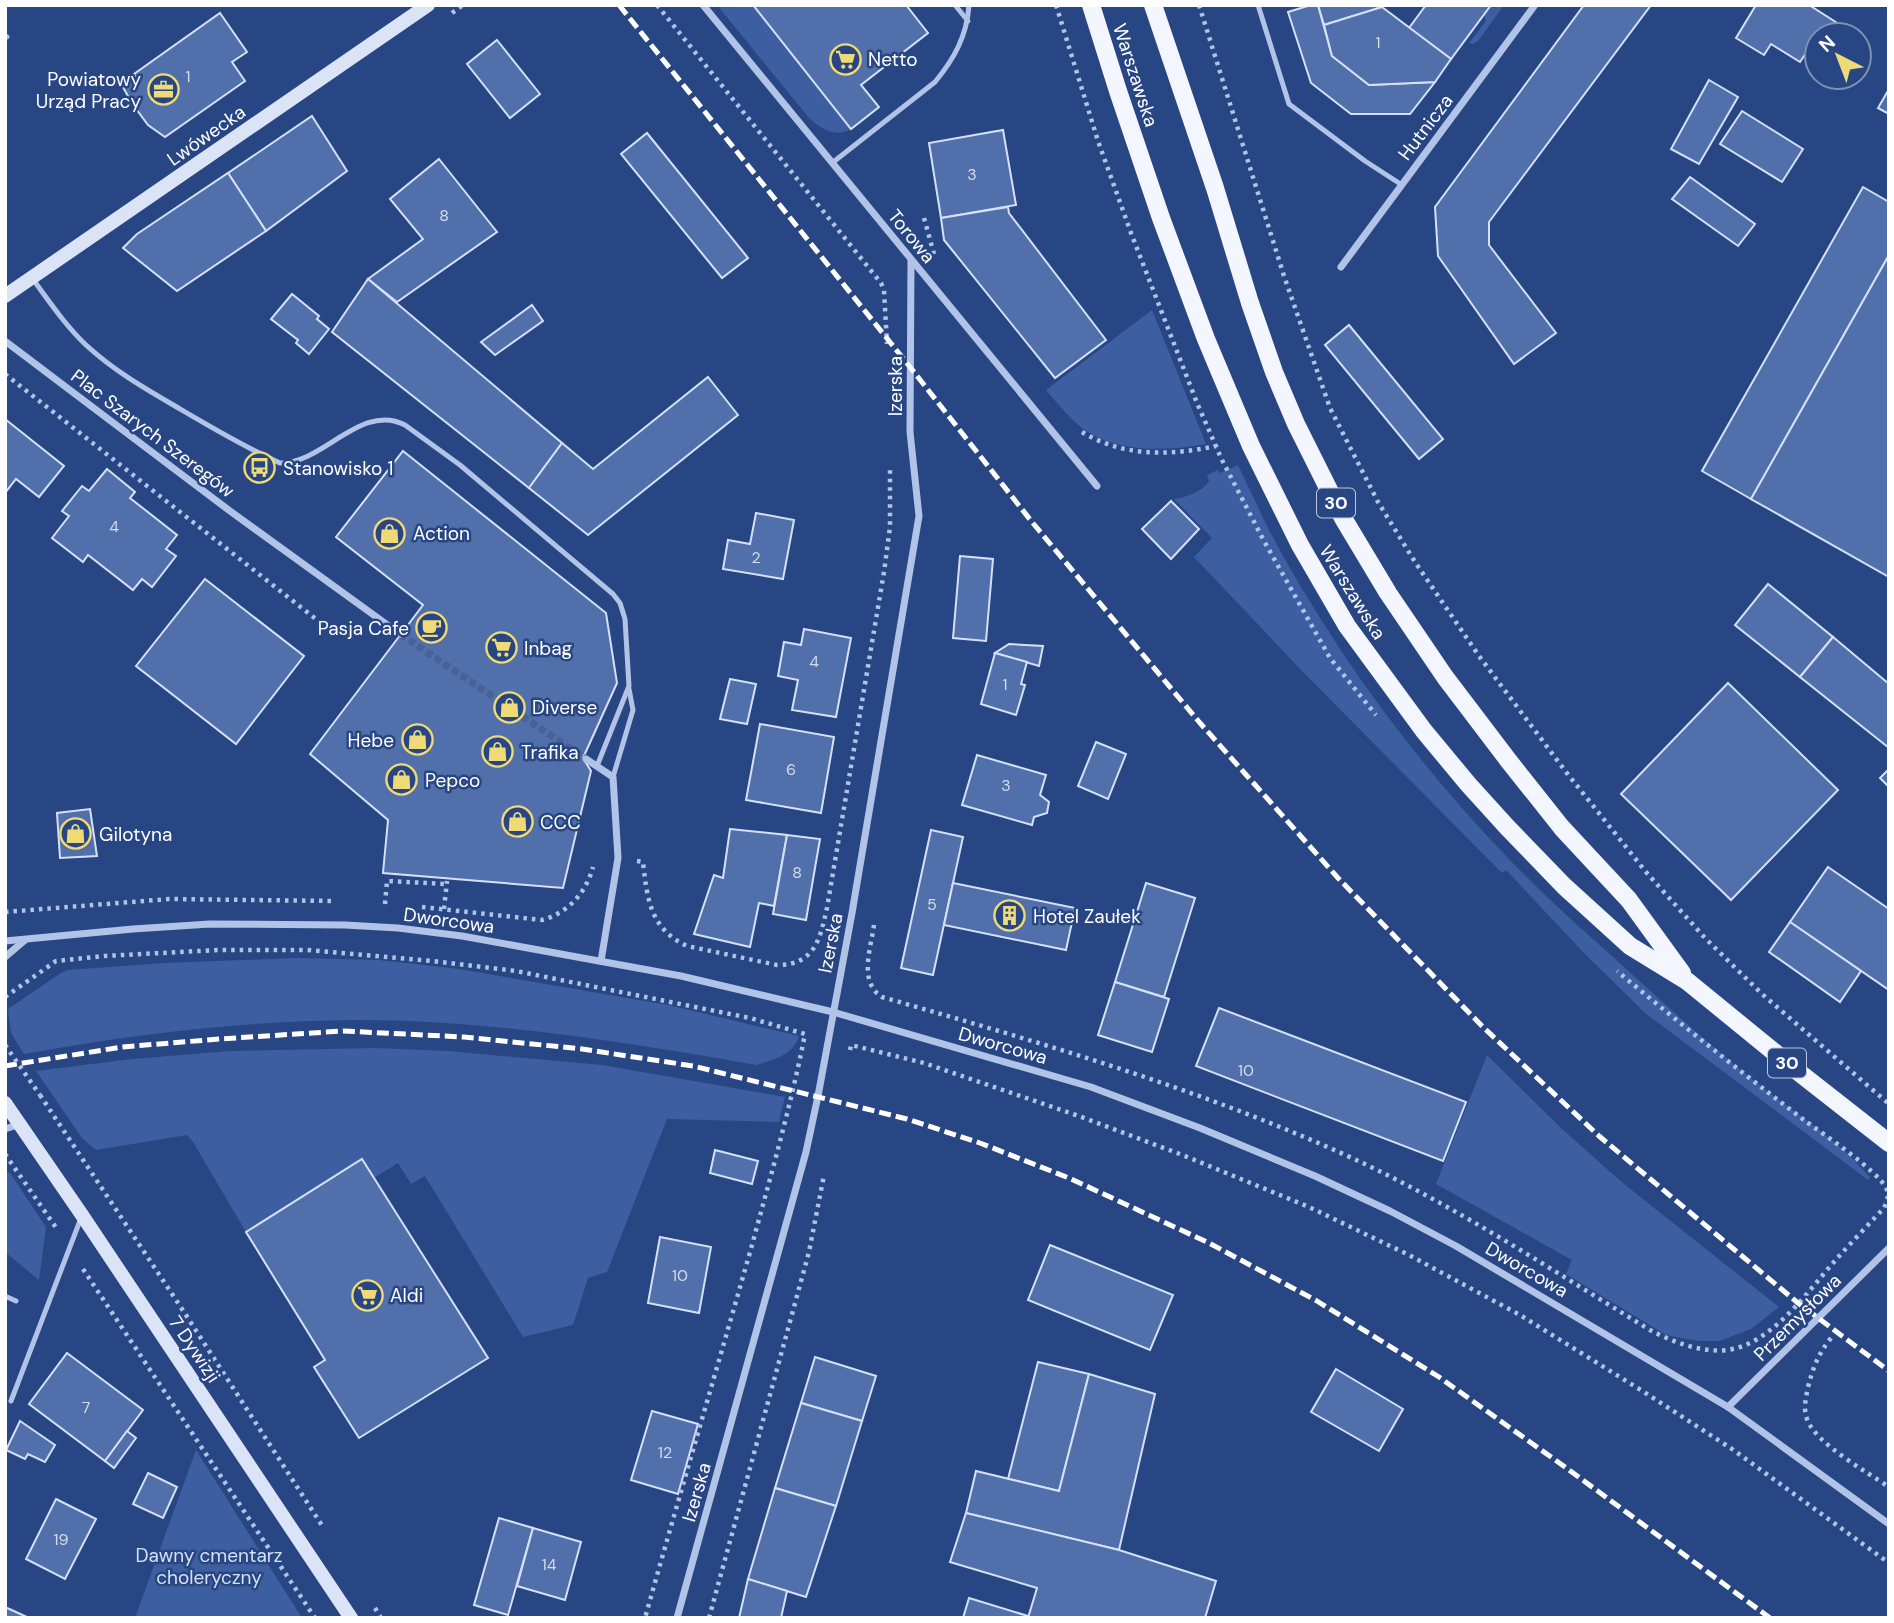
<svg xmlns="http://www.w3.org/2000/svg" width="1894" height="1623" font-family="'DM Sans',sans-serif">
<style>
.green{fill:#3d5ea0}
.building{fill:#516fab;stroke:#d5e0f6;stroke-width:2}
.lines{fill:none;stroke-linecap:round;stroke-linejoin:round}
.street-tunnel{stroke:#486296;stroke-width:7;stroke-dasharray:7 3.5;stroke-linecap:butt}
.path{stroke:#b1c4e7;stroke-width:4.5;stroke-dasharray:3.5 5;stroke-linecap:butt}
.lane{stroke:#b1c4e7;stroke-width:5}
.street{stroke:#b1c4e7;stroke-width:7}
.secondary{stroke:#dbe4f6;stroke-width:14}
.primary{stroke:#f3f6fe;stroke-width:18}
.rail{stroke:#fff;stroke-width:5;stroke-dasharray:12 5;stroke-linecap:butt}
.path-bridge{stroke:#b1c4e7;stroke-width:4.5;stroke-dasharray:3.5 5;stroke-linecap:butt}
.labels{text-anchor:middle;stroke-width:5;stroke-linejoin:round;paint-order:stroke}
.number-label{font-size:16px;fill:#d4dbea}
.shield{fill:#284683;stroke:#bec8da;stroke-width:2}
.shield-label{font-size:18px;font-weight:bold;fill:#fff}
.poi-label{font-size:19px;fill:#fff;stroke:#284683;text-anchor:start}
.street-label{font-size:19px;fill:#fff;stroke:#284683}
.park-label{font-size:19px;fill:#d5e0f6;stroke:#284683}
</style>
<rect width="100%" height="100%" fill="#284683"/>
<g class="green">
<path d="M717,5H753L851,129C835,138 821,129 809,118Z"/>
<polygon points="1491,5 1495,8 1497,5 1504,5 1478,41 1473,44 1469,43 1486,21 1484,15"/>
<path d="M1152,310L1206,444C1169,451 1121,453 1088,432C1072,422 1058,404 1046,390Z"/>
<path d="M1238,465C1249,487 1259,510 1270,532C1352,685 1464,826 1594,940C1648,988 1700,1038 1757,1083C1784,1105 1814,1124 1840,1147C1851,1156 1860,1167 1870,1177L1868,1180L1645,1013L1584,953L1506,870L1502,873L1301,670L1194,557L1212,538L1174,499C1187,497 1202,492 1209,481L1207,475L1218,470L1220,473Z"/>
<path d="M298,958L379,960L459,969L668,1005L799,1036C794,1055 773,1060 756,1065C624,1042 490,1020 356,1020C244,1021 133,1034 24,1054L11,1033L8,1009L61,973L68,970L164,963Z"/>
<polygon points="375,1048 448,1051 602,1065 785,1097 779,1122 667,1119 607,1272 588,1278 573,1325 523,1337 425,1176 411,1184 398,1163 374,1178 362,1159 246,1232 193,1142 187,1135 96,1150 82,1138 36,1071 132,1059 230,1051"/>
<polygon points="1487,1055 1561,1128 1624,1184 1779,1307 1751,1329 1720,1341 1698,1341 1666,1335 1566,1274 1572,1260 1436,1184"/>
<polygon points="5,1171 10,1173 46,1227 39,1280 5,1252"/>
<polygon points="196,1450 302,1618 135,1618"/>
</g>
<g class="building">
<polygon points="753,5 906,5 928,33 861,85 879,107 851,129"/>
<polygon points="1311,5 1318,5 1332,56 1369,85 1435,82 1410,114 1351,114 1311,83 1288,12"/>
<polygon points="1318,5 1381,5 1382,7 1324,25"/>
<polygon points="1426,5 1491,5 1451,59 1409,28"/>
<polygon points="1584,5 1651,5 1489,222 1489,245 1556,333 1514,364 1438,256 1435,207"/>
<polygon points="1756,5 1809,5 1853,33 1852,35 1817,35 1817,60 1806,53 1800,62 1771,44 1764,55 1736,38"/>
<polygon points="1382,7 1451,59 1435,82 1369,85 1332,56 1324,25"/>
<polygon points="220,13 247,52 232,62 245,81 165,137 148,125 131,102 123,87 136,77 134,74"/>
<polygon points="497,40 540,94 510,118 467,64"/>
<polygon points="1709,80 1738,97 1699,164 1671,149"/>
<polygon points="1889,89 1889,114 1878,108"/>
<polygon points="1742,111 1803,149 1782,182 1720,144"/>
<polygon points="312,116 347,171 266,231 228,173"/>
<polygon points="1003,130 1016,205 941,218 929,143"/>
<polygon points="647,133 748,258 722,278 621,154"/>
<polygon points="439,159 497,232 397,302 368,279 423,239 390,199"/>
<polygon points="228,173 266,231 177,291 123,248 137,234"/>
<polygon points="1690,177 1755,224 1738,246 1672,199"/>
<polygon points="1863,187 1889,202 1889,255 1751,499 1702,471"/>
<polygon points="1008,207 1009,213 1106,340 1055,378 944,240 941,218"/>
<polygon points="1889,255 1889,577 1751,499"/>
<polygon points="368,279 562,443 529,488 332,332"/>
<polygon points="292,294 319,316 317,319 329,329 309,354 296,343 298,340 271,319"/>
<polygon points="532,305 543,321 495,355 481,342"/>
<polygon points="1349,325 1443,439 1419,459 1325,345"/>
<polygon points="708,377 738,415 588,535 529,488 562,443 593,469"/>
<polygon points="5,419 64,466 39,497 16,479 5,493"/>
<polygon points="403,451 606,613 617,683 583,758 591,771 563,888 383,873 388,820 310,754 423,605 336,537"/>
<polygon points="107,469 135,492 130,498 177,535 166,549 176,556 152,587 142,579 133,590 88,555 83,562 52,538 69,516 62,511 82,486 89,491"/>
<polygon points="1171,501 1199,529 1171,559 1142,529"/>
<polygon points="756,513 794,520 783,579 723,569 728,540 750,544"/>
<polygon points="960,556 993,559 986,641 953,638"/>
<polygon points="205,579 304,656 236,744 136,666"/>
<polygon points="1768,584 1833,637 1800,677 1735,625"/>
<polygon points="804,629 851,638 836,717 792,710 798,680 778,676 784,642 801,645"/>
<polygon points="1833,637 1889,684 1889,748 1800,677"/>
<polygon points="1009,644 1043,646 1039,666 995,653"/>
<polygon points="995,653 1027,662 1021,684 1025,685 1016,715 981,704"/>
<polygon points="730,679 756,684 747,724 720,719"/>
<polygon points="1728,683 1838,790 1731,900 1621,794"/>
<polygon points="760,724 834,737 821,813 746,800"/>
<polygon points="1096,742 1126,754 1108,799 1078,786"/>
<polygon points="977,755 1046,775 1040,795 1049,802 1047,813 1034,817 1032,825 962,805"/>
<polygon points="1889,769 1889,787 1880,778"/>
<polygon points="90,809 97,856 60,858 57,813"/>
<polygon points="730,829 787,835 774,906 759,903 750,947 694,934 714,875 723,878"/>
<polygon points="931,830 963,837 933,975 901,968"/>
<polygon points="787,835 820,839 806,920 773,914"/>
<polygon points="1828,867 1889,909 1889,990 1790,922"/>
<polygon points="953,883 1075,908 1066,950 944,925"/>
<polygon points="1146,883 1195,898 1164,997 1115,982"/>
<polygon points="1790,922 1861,971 1840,1002 1769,952"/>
<polygon points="1115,982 1169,999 1152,1052 1098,1035"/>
<polygon points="1219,1008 1466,1102 1443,1161 1196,1066"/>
<polygon points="715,1150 758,1161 752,1184 710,1173"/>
<polygon points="362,1159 488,1358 359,1438 314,1367 325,1360 246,1232"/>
<polygon points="660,1237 711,1247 699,1313 648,1303"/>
<polygon points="1050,1245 1173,1295 1150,1350 1028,1300"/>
<polygon points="67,1353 143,1410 105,1461 29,1404"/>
<polygon points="815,1357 876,1376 862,1421 801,1403"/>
<polygon points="1038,1362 1089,1374 1059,1491 1008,1479"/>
<polygon points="1336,1369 1403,1409 1379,1451 1311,1412"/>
<polygon points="1089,1374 1155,1394 1119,1550 966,1513 976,1471 1059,1491"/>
<polygon points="801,1403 862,1421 836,1506 775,1488"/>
<polygon points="652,1411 698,1424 678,1494 631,1480"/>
<polygon points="20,1421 55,1445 45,1462 28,1454 25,1459 6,1450"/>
<polygon points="127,1431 136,1438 114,1468 105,1461"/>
<polygon points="148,1473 177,1487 163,1518 133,1504"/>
<polygon points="775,1488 836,1506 806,1597 748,1579"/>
<polygon points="56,1499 96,1519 65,1579 26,1559"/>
<polygon points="966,1513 1119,1550 1216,1581 1205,1618 1028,1618 1037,1588 950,1562"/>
<polygon points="499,1518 533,1528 508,1615 474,1605"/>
<polygon points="533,1528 581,1542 565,1600 517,1586"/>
<polygon points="748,1579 787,1591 781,1618 739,1618"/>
<polygon points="969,1598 1028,1616 1028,1618 963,1618"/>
<polygon points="5,1607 29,1618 5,1618"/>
</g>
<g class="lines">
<polyline class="street-tunnel" points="400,634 586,759"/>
<g class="path">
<polyline points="657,5 881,283 884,290 887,344"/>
<polyline points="1056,5 1098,141 1131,233 1197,403 1222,460 1264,541 1330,658 1376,715"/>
<polyline points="1199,5 1284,276 1330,408 1378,502 1415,562 1479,656 1566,772 1646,872 1705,938 1762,994 1889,1104"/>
<polyline points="452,13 463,5"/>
<polyline points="924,218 934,254"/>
<polyline points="5,374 326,627"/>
<path d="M1082,432C1123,457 1170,456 1216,446"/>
<path d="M637,861L643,862C647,898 650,929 687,946L777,965C815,965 820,939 827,908L884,572L890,527V468"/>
<polyline points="385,904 387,881 446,884"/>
<path d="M422,907L542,920C568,913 586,893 593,867"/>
<polyline points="444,909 447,881"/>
<polyline points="5,912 169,899 333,901"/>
<path d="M874,925C871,948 858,982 882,997C1042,1043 1201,1089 1352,1158C1456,1206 1553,1271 1650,1330C1673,1342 1701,1353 1727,1350C1770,1345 1806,1294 1833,1263C1849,1245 1867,1226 1884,1208C1887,1201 1890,1195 1886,1188C1877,1170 1823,1134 1804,1120C1741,1072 1678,1022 1617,971"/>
<path d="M5,997L56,961L104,956L218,950H307L432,961L516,971L750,1018L805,1034C791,1105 771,1175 752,1245C717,1369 680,1493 645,1618"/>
<polyline points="850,1050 851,1045 924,1063 1076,1115 1180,1154 1309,1207 1409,1255 1520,1315 1644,1392 1732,1449 1889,1563"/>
<polyline points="40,1095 184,1312 323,1527"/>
<polyline points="5,1154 57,1229"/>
<polyline points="83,1269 315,1618"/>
<path d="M1831,1338C1818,1354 1813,1368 1808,1387C1806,1398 1803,1408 1807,1419C1815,1443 1867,1472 1889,1487"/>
<polyline points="375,1608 381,1618"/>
<polyline points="709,1618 809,1252 824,1175"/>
</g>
<g class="lane">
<polyline points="955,5 968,21"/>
<polyline points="1258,5 1289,104 1365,161 1402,185"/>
<polyline points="5,36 7,37"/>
<path d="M832,163L935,82C954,59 967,36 969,5"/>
<path d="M32,278C49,301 65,325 86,345C113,370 144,388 175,406C209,426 244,447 280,463C323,464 361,402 405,425L460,465L613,594L620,603L625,619L629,686L597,766"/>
<polyline points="613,777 633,710 629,689"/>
<polyline points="5,1296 16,1301"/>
<polyline points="11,1401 81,1218"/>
</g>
<g class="street">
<polyline points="703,5 1097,486"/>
<polyline points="1341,267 1535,5"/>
<polyline points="5,341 230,511 400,634"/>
<polyline points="586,759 613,777 618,858 601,961"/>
<polyline points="5,941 133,929 210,924 345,925 398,928 462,936 681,976 833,1012 1091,1087 1200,1128 1315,1176 1390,1211 1456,1246 1728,1407 1889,1524"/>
<polyline points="5,957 25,940"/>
<polyline points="5,1129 20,1124"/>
<polyline points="1728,1407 1889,1248"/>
<polyline points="677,1618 806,1152 818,1096 852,913 919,516 910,432 911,260"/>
</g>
<g class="secondary">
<polyline points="5,296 428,5"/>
<polyline points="5,1103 82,1215 351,1618"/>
</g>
<g class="primary">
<polyline points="1091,5 1118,91 1161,218 1206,339 1251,446 1300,545 1347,626 1424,731 1468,784 1507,827 1564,886 1630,946 1687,981 1801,1074 1889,1143"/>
<polyline points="1153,5 1215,188 1250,303 1274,372 1296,424 1343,518 1388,593 1445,677 1508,760 1562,828 1629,900 1682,973"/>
</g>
<g class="rail">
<polyline points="619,5 910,367 1032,522 1200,723 1338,878 1484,1028 1599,1136 1798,1303 1889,1371"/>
<polyline points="5,1066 122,1047 219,1039 343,1031 464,1037 582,1049 693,1066 907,1119 980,1143 1069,1178 1209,1243 1317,1301 1439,1377 1565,1467 1770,1618"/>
</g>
<polyline class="path-bridge" points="5,1045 40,1095"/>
</g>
<defs>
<symbol id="supermarket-ring" viewBox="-11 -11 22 22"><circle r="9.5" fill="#284683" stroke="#efda78" stroke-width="1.5"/><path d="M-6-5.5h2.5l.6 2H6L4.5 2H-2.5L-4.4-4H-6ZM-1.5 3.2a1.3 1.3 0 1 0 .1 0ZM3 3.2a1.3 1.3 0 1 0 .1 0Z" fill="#efda78"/></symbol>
<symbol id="office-ring" viewBox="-11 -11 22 22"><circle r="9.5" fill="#284683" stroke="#efda78" stroke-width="1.5"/><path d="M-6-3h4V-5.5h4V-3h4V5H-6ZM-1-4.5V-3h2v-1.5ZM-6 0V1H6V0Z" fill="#efda78"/></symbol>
<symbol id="bus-ring" viewBox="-11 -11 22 22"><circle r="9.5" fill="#284683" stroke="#efda78" stroke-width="1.5"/><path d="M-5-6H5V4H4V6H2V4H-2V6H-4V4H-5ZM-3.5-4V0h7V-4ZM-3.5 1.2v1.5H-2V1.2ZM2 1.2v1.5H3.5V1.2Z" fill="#efda78"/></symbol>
<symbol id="shop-ring" viewBox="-11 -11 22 22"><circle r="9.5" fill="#284683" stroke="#efda78" stroke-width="1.5"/><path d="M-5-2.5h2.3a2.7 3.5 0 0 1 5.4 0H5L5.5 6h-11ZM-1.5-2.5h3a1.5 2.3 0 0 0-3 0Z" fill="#efda78"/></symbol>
<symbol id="cafe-ring" viewBox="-11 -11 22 22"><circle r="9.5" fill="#284683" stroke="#efda78" stroke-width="1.5"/><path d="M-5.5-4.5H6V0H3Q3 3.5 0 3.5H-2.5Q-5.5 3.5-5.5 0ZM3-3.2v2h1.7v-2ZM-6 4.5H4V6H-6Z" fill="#efda78"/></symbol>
<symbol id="building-ring" viewBox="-11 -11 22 22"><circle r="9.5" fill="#284683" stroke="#efda78" stroke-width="1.5"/><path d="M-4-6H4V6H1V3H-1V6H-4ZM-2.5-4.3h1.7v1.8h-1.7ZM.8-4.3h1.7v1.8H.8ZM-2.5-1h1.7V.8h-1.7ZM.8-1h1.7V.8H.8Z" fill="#efda78"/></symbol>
</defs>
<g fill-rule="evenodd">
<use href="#supermarket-ring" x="828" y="42" width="35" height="35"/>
<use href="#office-ring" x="146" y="72" width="35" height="35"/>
<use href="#bus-ring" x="242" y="450" width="35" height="35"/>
<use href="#shop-ring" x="372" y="516" width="35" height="35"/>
<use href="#cafe-ring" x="414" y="610" width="35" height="35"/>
<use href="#supermarket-ring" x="484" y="630" width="35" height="35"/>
<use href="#shop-ring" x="492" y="690" width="35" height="35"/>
<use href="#shop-ring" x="400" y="722" width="35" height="35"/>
<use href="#shop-ring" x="480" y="734" width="35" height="35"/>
<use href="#shop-ring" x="384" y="762" width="35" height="35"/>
<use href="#shop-ring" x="500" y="804" width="35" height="35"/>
<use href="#shop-ring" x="58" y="816" width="35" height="35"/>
<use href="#building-ring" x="992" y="898" width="35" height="35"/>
<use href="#supermarket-ring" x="350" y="1278" width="35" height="35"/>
</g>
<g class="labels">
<g class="number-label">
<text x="1378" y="48">1</text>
<text x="188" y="82">1</text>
<text x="972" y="180">3</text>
<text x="444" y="221">8</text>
<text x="114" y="532">4</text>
<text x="756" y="563">2</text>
<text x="814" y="667">4</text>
<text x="1005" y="690">1</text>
<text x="791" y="775">6</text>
<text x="1006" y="791">3</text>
<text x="797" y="878">8</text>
<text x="932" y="910">5</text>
<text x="1246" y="1076">10</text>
<text x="680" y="1281">10</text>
<text x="86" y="1413">7</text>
<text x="665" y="1458">12</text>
<text x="61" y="1545">19</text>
<text x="549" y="1570">14</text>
</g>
<g class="shield">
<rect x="1317" y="488.5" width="38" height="29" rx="5"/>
<rect x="1768" y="1048.5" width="38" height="29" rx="5"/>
</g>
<g class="shield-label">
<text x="1336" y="509">30</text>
<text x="1787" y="1069">30</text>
</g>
<g class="poi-label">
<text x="868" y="66">Netto</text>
<text x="141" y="86" text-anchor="end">Powiatowy<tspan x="141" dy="22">Urząd Pracy</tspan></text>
<text x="283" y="475">Stanowisko 1</text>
<text x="413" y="540">Action</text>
<text x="409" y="635" text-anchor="end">Pasja Cafe</text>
<text x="524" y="655">Inbag</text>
<text x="532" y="714">Diverse</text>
<text x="394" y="747" text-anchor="end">Hebe</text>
<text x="521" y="759">Trafika</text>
<text x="425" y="787">Pepco</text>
<text x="540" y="829">CCC</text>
<text x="99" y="841">Gilotyna</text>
<text x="1033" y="923">Hotel Zaułek</text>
<text x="390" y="1302">Aldi</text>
</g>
<g class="street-label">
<text transform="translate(1136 75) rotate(72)" y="7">Warszawska</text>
<text transform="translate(1425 127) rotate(-53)" y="7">Hutnicza</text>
<text transform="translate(206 135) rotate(-35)" y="7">Lwówecka</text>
<text transform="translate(912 236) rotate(51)" y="7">Torowa</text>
<text transform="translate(895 386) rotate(-90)" y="7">Izerska</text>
<text transform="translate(153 433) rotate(37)" y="7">Plac Szarych Szeregów</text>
<text transform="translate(1353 592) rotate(58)" y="7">Warszawska</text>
<text transform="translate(449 920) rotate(8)" y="7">Dworcowa</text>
<text transform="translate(830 943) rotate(-79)" y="7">Izerska</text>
<text transform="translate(1003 1045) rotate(16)" y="7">Dworcowa</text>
<text transform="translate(1527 1269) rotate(30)" y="7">Dworcowa</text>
<text transform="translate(1797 1317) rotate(-45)" y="7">Przemysłowa</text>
<text transform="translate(195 1349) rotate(56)" y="7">7 Dywizji</text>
<text transform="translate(696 1492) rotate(-74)" y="7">Izerska</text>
</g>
<g class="park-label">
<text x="209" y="1562">Dawny cmentarz<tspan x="209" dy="22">choleryczny</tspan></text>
</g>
</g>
<rect width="1894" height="1623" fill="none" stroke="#ffffff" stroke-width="14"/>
<g transform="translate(1838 56) rotate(318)"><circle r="33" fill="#284683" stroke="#7e90b5" stroke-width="2"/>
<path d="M0-5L12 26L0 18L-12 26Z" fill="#efda78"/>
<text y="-10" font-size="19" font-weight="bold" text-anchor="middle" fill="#ffffff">N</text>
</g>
</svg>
